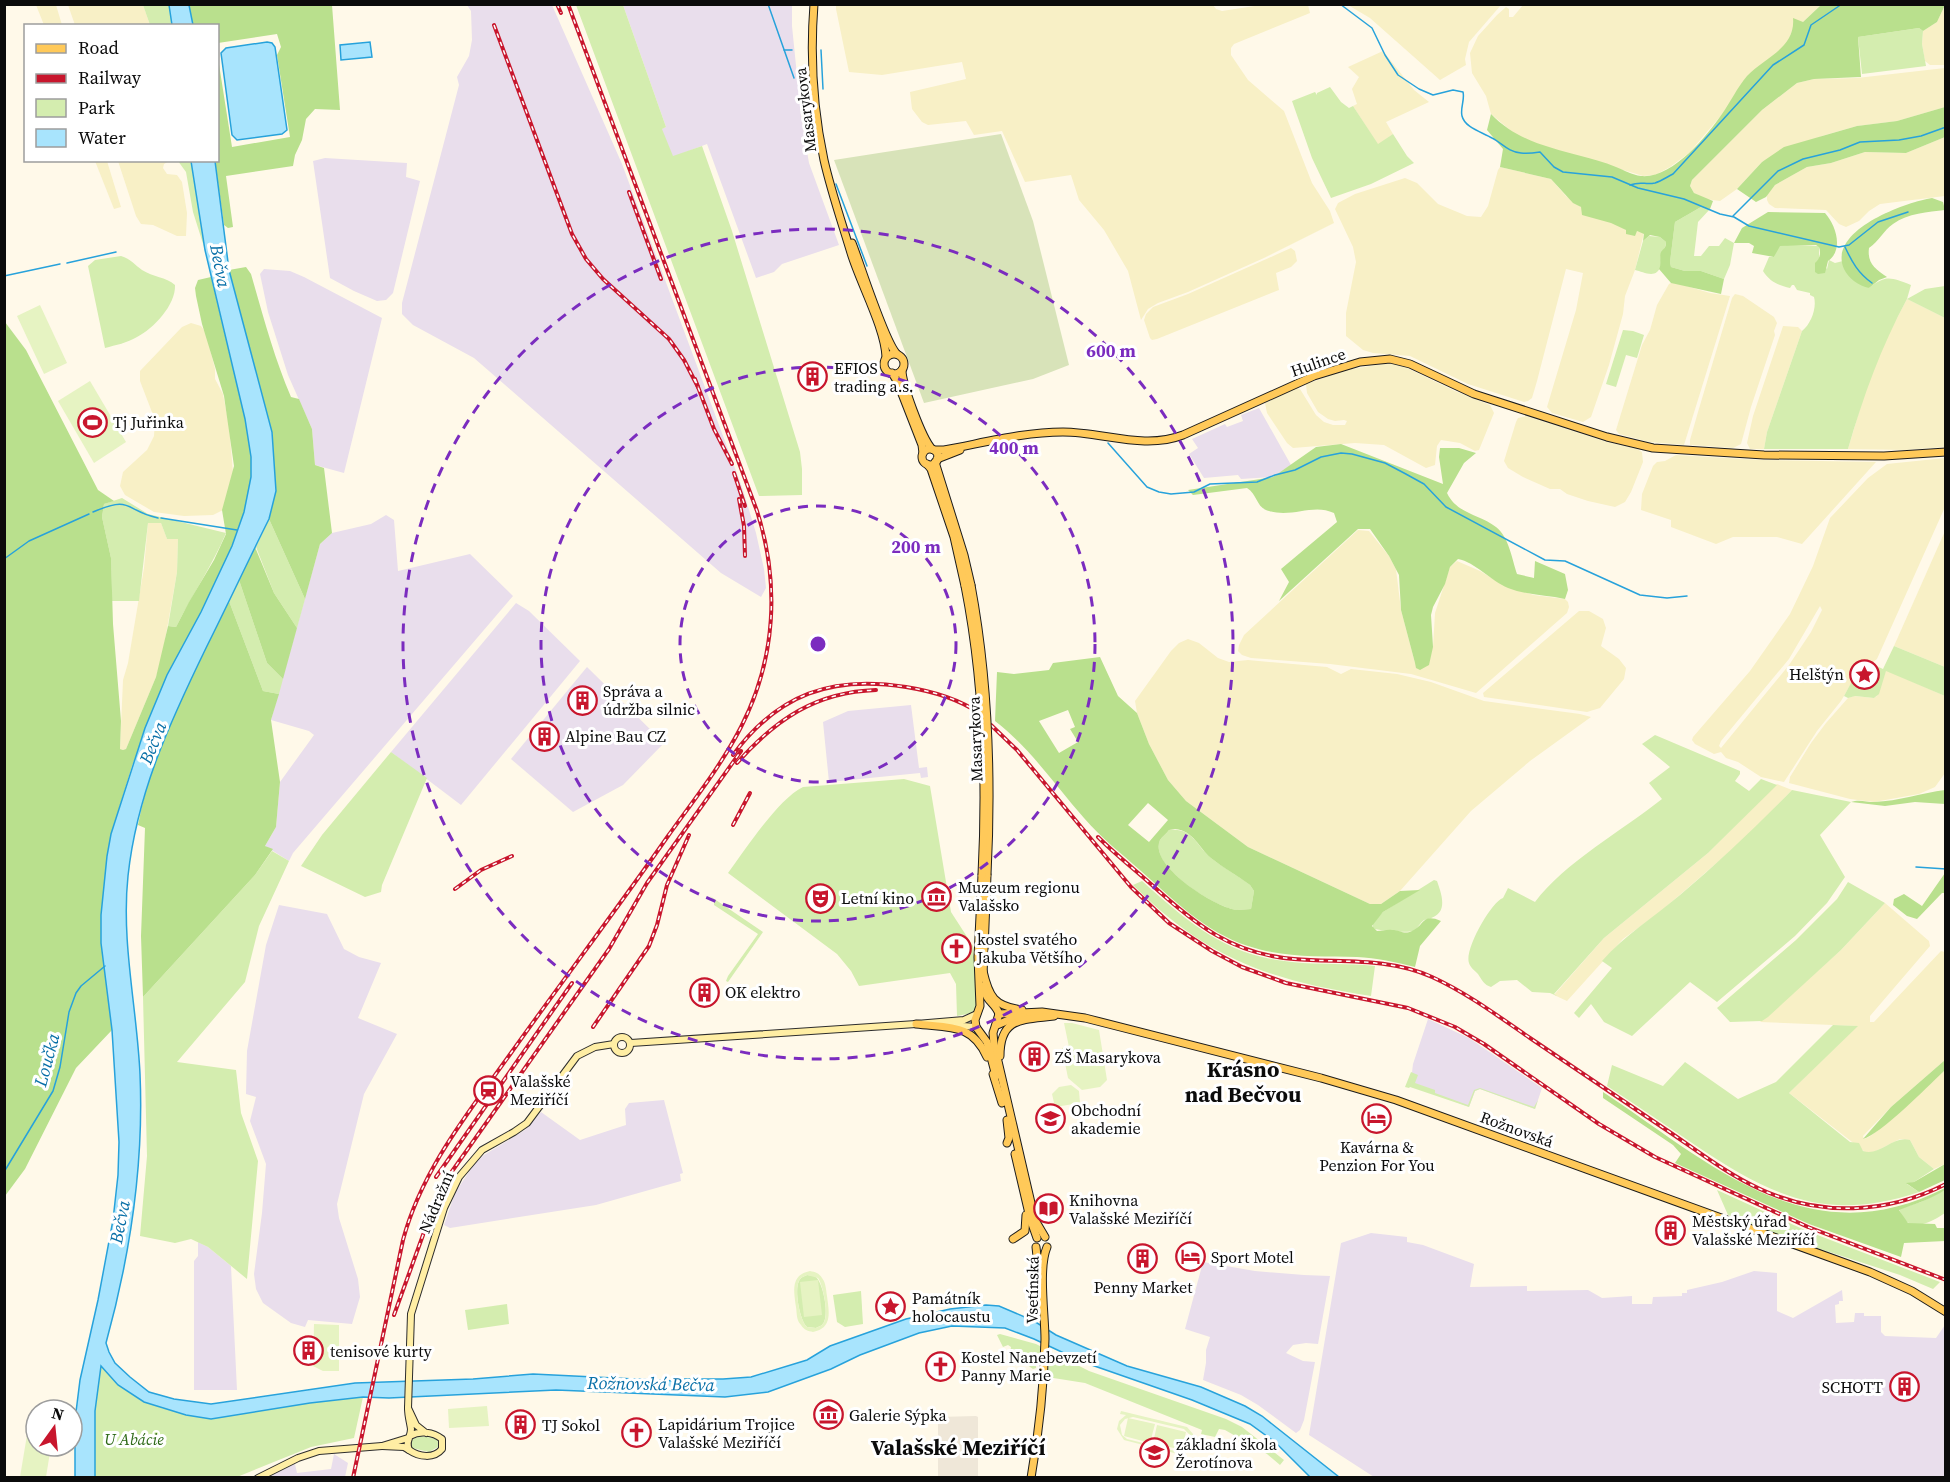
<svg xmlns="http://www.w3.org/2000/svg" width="1950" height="1482" font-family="'Source Serif 4',serif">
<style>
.industrial{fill:#e9deec}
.farmland{fill:#f8f0c6;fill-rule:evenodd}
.green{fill:#d4edaf}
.forest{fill:#b9e08d;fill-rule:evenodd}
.cemetery{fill:#d8e3b9}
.pitch{fill:#e6f3c2;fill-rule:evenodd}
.plaza{fill:#efe7d8}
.water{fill:#a8e4fd;stroke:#27a2db;stroke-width:1.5}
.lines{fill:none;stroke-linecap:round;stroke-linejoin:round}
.stream{stroke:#27a2db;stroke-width:1.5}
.secondary-casing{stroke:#2d2d2d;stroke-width:8}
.primary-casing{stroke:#1c1c1c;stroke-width:9}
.secondary{stroke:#ffeea4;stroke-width:6}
.primary{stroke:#ffc959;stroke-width:7}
.rail-casing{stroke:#c8162d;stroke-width:4}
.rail{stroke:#fff;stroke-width:1.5;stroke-dasharray:4.5;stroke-linecap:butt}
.primary-bridge-casing{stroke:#1c1c1c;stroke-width:9;stroke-linecap:butt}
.primary-bridge{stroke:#ffc959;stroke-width:7}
.ring{fill:none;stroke:#7b2cbf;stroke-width:3;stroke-dasharray:10 8}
.labels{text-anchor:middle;stroke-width:6;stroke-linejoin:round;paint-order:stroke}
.street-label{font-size:16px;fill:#0b0b0b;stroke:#fff}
.poi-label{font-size:16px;fill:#0b0b0b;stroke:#fff;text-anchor:start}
.park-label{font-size:16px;font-style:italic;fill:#2d6916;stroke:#fff}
.water-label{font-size:18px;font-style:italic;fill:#0970a8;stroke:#fff}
.district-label{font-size:22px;font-weight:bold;fill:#0b0b0b;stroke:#fff}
.centre{fill:#7b2cbf;stroke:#fff;stroke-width:3}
.ring-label{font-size:18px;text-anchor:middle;font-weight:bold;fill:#7b2cbf;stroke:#fff;stroke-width:6;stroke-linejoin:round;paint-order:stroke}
</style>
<rect width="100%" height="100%" fill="#fff9e9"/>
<g class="industrial">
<polygon points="467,5 552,5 622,164 742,487 756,533 764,569 766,588 761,597 721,573 474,358 413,325 402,314 402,303 459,85 457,77 469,56 472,40 471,11"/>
<polygon points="623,5 792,5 792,26 801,115 809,163 839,245 782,264 774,272 756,278 707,144 673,157 661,129 666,127"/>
<polygon points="325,158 407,163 406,177 420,181 393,293 386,300 377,301 354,291 330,278 313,161"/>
<polygon points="264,269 290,271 304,277 382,318 344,473 315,465 312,429 288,375 268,312 260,274"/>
<polygon points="1259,408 1291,465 1273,477 1241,479 1238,475 1204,478 1189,454 1198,448 1192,439 1225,424 1227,427 1243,421 1241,415"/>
<polygon points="386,515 394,520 398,571 470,554 513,596 293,853 289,861 265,846 276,827 280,782 314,735 309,731 271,720 320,544 332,533 371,524"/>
<polygon points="516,603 529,611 580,661 461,805 391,752"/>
<polygon points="587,667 664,743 623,785 573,812 511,759"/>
<polygon points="911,705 919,768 927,767 928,777 921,778 920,773 829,782 823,722 848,711"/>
<polygon points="279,905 327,914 344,949 359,957 381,963 358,1018 397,1034 364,1094 337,1204 339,1218 358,1279 360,1297 352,1324 308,1320 305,1327 291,1323 263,1303 256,1289 254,1274 262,1213 266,1164 250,1121 256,1097 246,1094 247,1051 266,945"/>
<polygon points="1428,1019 1469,1038 1542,1088 1535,1109 1480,1089 1475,1091 1469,1107 1419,1088 1411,1081 1413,1064"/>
<polygon points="664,1100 683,1173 680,1174 681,1181 596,1205 450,1228 444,1225 455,1193 474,1164 484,1155 525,1130 541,1112 580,1140 626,1125 625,1109 629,1103"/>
<polygon points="1371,1233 1407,1237 1407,1242 1423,1245 1474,1264 1470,1287 1527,1286 1527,1291 1588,1290 1602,1298 1632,1296 1632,1304 1652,1304 1653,1297 1682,1296 1682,1293 1687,1293 1687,1290 1722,1282 1754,1271 1777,1273 1777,1311 1793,1318 1842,1290 1843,1301 1839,1301 1839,1304 1835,1305 1836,1323 1854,1322 1855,1313 1864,1313 1864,1316 1881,1316 1881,1332 1885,1336 1936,1338 1945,1325 1945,1477 1374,1477 1309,1435 1341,1243"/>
<polygon points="198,1242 208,1247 231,1266 237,1390 194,1390 194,1261 198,1256"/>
<polygon points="1203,1262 1255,1271 1304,1275 1330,1276 1318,1344 1306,1343 1293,1345 1286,1353 1303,1361 1315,1362 1304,1420 1300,1430 1296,1433 1258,1405 1241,1395 1203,1380 1206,1363 1206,1350 1210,1337 1185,1329"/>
<polygon points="334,1454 348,1463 345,1477 269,1477 295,1464 297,1473 331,1469"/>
</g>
<g class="farmland">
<polygon points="36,5 56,5 62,25 44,25"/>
<polygon points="68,5 143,5 150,25 75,25"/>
<polygon points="1213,5 1216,9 1222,11 1261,5 1308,5 1310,13 1234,44 1231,48 1231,55 1248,80 1284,111 1312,183 1330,211 1334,223 1264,258 1188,292 1158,303 1148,309 1141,320 1128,271 1104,230 1079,200 1071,175 1025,182 1002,131 974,135 966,121 928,125 922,122 912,109 910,92 966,79 962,62 882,75 849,72 836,9 836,4"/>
<polygon points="1348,5 1501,5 1469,42 1465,59 1466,65 1440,80 1370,18"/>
<polygon points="1523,5 1821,5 1803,22 1794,27 1787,43 1724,112 1689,153 1670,167 1655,175 1643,176 1537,144 1516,135 1491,114 1486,96 1472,73 1470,53 1478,36 1497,15 1506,7 1509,9 1509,17 1513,17"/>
<polygon points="1945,5 1945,65 1930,65 1925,61 1922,44 1923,31 1937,22"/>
<polygon points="1383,51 1414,90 1429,102 1386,122 1393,134 1378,145 1353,106 1357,104 1352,89 1359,77 1348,67"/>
<polygon points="1945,68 1945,107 1897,121 1857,126 1822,136 1762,162 1737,189 1720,201 1705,199 1694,193 1690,186 1692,180 1762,110 1797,83 1814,79 1857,78"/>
<polygon points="1945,137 1945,196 1880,204 1869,211 1859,221 1846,227 1839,224 1826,210 1775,208 1769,204 1767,200 1767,195 1775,185 1807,167 1831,163 1865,152 1906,153"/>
<polygon points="95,161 107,161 121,207 114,209"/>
<polygon points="118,161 169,161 164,164 163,168 167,174 177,175 182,182 187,213 186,236 177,236 153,225 141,224 136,216"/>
<polygon points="1500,167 1551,179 1566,196 1581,207 1627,230 1626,234 1637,231 1644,233 1635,270 1625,296 1623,314 1609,365 1591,417 1583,422 1552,413 1547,407 1576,310 1583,273 1566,269 1537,381 1532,398 1528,401 1524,402 1468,384 1410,356 1373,353 1363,350 1346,336 1346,313 1356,262 1353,247 1335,209 1338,203 1355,194 1405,178 1417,183 1438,204 1467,216 1481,217 1488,206 1498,170"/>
<polygon points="1291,248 1295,251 1297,261 1291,267 1276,273 1279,290 1157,339 1152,340 1150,338 1144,320 1146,314 1153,307 1188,294"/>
<polygon points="1673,282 1710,293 1730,296 1684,445 1649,442 1619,434 1616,430 1642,345 1650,330 1657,305 1669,284"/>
<polygon points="1735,294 1743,296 1774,317 1777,323 1774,331 1775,335 1751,407 1741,444 1733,448 1690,445 1690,440 1698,412 1732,298"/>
<polygon points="1907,299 1945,318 1945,447 1906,450 1848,449 1867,385 1888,335"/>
<polygon points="191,323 201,326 206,333 215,369 215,379 223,394 229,425 233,472 223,510 213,515 184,516 154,512 125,495 120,486 123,472 147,450 154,436 155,420 140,381 140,371 182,327"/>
<polygon points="1783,326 1798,327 1802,331 1767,432 1764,449 1750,449 1747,443 1753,416"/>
<polygon points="1389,363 1407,368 1455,391 1490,405 1494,413 1479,450 1475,451 1460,443 1441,440 1437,446 1435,465 1426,468 1384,445 1355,443 1293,448 1287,443 1267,413 1265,403 1297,388 1300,389 1316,415 1324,422 1333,425 1345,425 1347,421 1344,420 1335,421 1328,419 1318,412 1307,393 1306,384 1346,370"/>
<polygon points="1526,416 1607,442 1637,449 1642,452 1643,462 1631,492 1625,502 1615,507 1588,501 1567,494 1560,489 1550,489 1523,477 1508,468 1504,461 1516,422 1518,418"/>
<polygon points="1676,455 1761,460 1876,462 1802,544 1777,537 1733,537 1716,544 1671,527 1671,520 1641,510 1642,494 1653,466 1657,462 1665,461"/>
<path d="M1945,458V507L1877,659L1867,667L1858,672L1841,701L1817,731L1784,782L1761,777L1738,762L1726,758L1721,752L1714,754L1695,744L1692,740L1693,737L1750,671L1790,614L1813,566L1830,518L1868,478L1887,464ZM1820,606L1822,610L1811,632L1789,665L1721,748L1719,746L1721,741L1789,659Z"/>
<polygon points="148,523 161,523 167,539 178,539 177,572 162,657 156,677 126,749 123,750 120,749 123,680 128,663 144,568"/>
<polygon points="1358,530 1369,531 1389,556 1396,569 1401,610 1415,663 1433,647 1435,613 1450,567 1457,561 1480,571 1505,586 1534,595 1565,599 1568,602 1569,607 1567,613 1476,693 1411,674 1330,664 1251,658 1242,655 1238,651 1239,645 1244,635"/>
<polygon points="1945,531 1946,667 1945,667 1894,646"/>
<polygon points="1579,611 1589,611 1603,619 1606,628 1601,646 1619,659 1626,668 1624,679 1600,708 1587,712 1484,697 1483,693"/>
<polygon points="1188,639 1199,643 1218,658 1229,662 1248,660 1327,667 1341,674 1351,669 1397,674 1431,682 1484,701 1580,714 1591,717 1530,761 1471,811 1400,891 1381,904 1370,904 1248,847 1186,801 1168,780 1149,744 1137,713 1135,701 1171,651 1179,643"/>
<polygon points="1886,670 1945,696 1945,773 1935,787 1919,794 1874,802 1850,799 1789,783 1790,777 1811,743 1826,723 1848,698 1854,696 1874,698 1877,696"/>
<polygon points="1777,784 1792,790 1750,834 1660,912 1623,939 1567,1001 1554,995 1604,938 1708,853"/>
<polygon points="1885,903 1929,941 1930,946 1870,1016 1870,1022 1874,1022 1941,951 1945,952 1945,1060 1891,1107 1863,1136 1864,1139 1869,1137 1892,1119 1945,1070 1945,1164 1934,1169 1919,1157 1910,1140 1900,1139 1872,1153 1865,1152 1789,1093 1857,1026 1760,1022 1841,950"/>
</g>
<g class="green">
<polygon points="143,5 169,5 172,25 150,25"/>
<polygon points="576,5 623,5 666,127 662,129 673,156 702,146 732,231 800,452 802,469 802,495 759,496"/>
<polygon points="1919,28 1923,31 1922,44 1926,66 1862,74 1858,37"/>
<polygon points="1330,87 1341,102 1349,108 1353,106 1378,144 1393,134 1407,156 1414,163 1371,184 1331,198 1312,158 1292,101 1315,92 1317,95 1317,93"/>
<polygon points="178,161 191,161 205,250 193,212 186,172"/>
<polygon points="1701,207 1710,209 1698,222 1694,256 1701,256 1709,246 1719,246 1725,238 1734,243 1730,265 1724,279 1701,271 1685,271 1671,267 1670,262 1675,222"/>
<path d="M1649,236L1660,237L1666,242C1666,248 1662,251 1661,255C1660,259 1662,262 1661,265C1657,280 1644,272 1635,270L1643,241Z"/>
<path d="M1787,245L1819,246V260L1827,269L1829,260L1835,263L1843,261L1869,288C1887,274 1891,278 1911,285L1907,299L1925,289L1945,286V318L1907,299C1881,347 1863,397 1848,449H1764L1767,432L1802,331C1811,324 1817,308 1814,297L1810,295V293L1797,290L1794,285H1792L1790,288C1778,285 1770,282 1763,271L1769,257H1774L1779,246Z"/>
<path d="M121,256C131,259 135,265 142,270C153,277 166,277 175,285C176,305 153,329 137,337C127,343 116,345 105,348L88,266L95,260Z"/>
<polygon points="1623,330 1633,331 1644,335 1637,358 1626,355 1616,387 1606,384"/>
<path d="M122,498L148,514L226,533C212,566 192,595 176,627L168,626L177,572L178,539H167L161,523H148L139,601H112L111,558L102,517L104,504Z"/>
<polygon points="269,519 305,599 297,628 274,593 256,547"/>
<polygon points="239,580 267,663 283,679 279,694 263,691 229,601"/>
<polygon points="1894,646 1945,667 1945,696 1886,671 1879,694 1874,698 1855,696 1848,698 1844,696 1856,674 1872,664 1883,669"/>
<path d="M1655,735L1740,771V774L1735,781L1749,791L1761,779L1777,785L1708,853L1604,938L1554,994L1557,996L1550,993L1532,992L1517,980L1500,981L1491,987C1484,985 1482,980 1478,974C1475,971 1470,967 1469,963C1464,950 1491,902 1503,898L1508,888L1535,902C1564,863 1623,830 1662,799L1649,783L1670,767L1642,744Z"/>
<polygon points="391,752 427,778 382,885 381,892 365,897 301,866 322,835"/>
<path d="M904,779L930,786L951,912L973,946L978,1005L972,1013L957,1016L956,984L950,973L859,986L851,971L837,954L728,873C746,849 778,799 803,787Z"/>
<path d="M1792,790L1851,802L1820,835L1845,877L1827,903L1795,936L1717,1002L1690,982L1632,1036L1604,1022L1591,1004L1579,1018L1574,1013L1612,968L1602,961C1625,935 1654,917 1680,895C1719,862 1756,827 1792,790Z"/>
<path d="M1169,830C1192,827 1196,845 1210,857C1222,867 1237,875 1250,885L1254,891L1251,909C1247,909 1242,910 1237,910C1216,908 1148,866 1160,840C1162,837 1167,833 1169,830Z"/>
<polygon points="272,851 289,861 259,926 245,982 177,1062 236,1070 241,1113 258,1161 247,1279 208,1247 191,1239 175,1243 140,1236 147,1156 143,997 255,875"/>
<path d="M1434,880L1437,881C1443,898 1449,916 1424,920C1420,923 1418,928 1413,931C1409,933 1377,931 1373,928V923L1383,912Z"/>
<path d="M1142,881C1189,923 1226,956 1292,962C1320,965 1347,963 1375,966L1371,996C1269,980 1207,959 1133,885Z"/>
<polygon points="1848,882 1885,903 1841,950 1768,1017 1762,1021 1730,1022 1717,1008 1796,940 1837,899"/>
<polygon points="710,896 763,932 728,982 726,981 728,976 758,934 714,905 714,900"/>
<path d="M1833,1025L1858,1026L1789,1093L1850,1142L1859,1143L1863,1151C1879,1157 1893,1135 1910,1140L1919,1157L1934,1169L1914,1182L1907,1184L1919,1192C1826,1223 1771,1196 1695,1145C1666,1125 1637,1106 1607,1086L1612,1065L1663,1086L1685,1062L1738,1099L1776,1082Z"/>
<polygon points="1411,1072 1418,1075 1415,1083 1435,1090 1435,1093 1468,1105 1474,1090 1480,1088 1534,1107 1538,1100 1535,1109 1480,1089 1475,1091 1469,1107 1410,1087 1409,1088 1405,1087"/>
<polygon points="1717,1190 1807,1231 1940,1282 1933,1289 1900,1275 1777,1235 1728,1215"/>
<path d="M1945,1190V1213C1936,1219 1919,1230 1907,1222C1904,1220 1901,1213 1899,1209L1921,1202Z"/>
<path d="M807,1275L815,1276C823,1282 829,1313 824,1322C822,1326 820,1326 816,1328L807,1327C800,1321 794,1290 799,1281C801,1277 803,1277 807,1275Z"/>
<polygon points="861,1291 863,1324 845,1327 837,1322 833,1295"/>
<polygon points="507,1304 509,1324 468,1330 465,1310"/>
<polygon points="1000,1334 1036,1344 1089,1371 1226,1419 1242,1427 1284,1460 1280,1465 1267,1454 1225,1430 1219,1429 1215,1437 1201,1434 1202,1430 1085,1383 1047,1377 1049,1364 1036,1363 1036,1368 1033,1369 1010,1353 1011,1347 1008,1345 1003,1347 997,1335"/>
<polygon points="100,1365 118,1385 161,1408 211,1419 310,1403 363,1397 354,1438 311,1447 237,1477 95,1478 95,1411"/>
<polygon points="420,1436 434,1438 439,1442 438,1447 429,1452 412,1448 411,1440"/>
</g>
<g class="forest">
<polygon points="189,5 332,5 340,110 315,109 306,119 302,140 295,155 293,166 226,176 233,227 228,228 224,225 215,161 218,160 218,58 232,147 290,137 277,55 281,47 277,34 218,43 218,26 193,25"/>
<path d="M1821,5H1945L1937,22L1923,31L1919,28L1858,37L1861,77L1814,79L1797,83L1762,110L1692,180L1690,186L1694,193L1713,201L1710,209L1701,207L1675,222L1670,262L1671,267L1685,271H1701L1724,279L1721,294L1671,283L1659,269C1662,264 1659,256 1661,252C1664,248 1666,248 1666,242L1660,237L1650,235L1643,241L1644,234L1637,231L1635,236L1626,234V230L1611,223L1582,215L1581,207L1573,203L1551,179L1500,167L1503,149L1487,130L1491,114C1516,140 1547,147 1581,156C1592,159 1604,162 1616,167C1624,170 1632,175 1641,176C1672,179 1706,137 1722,114C1731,101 1737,88 1747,76C1764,58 1796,48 1793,18L1803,22Z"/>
<polygon points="1945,107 1945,137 1906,153 1865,152 1831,163 1807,167 1775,185 1766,197 1756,202 1737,189 1762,162 1784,147 1857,126 1897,121"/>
<path d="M1932,198L1943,202L1945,210C1928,212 1908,213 1893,224C1884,230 1879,241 1869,248C1867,263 1875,269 1887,277L1879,280L1869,288C1859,286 1848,278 1844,269C1827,231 1903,203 1932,198Z"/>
<path d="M1768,212L1825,213C1836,225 1844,250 1828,261L1825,273L1818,274L1815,272V263C1820,259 1821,253 1819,247L1816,245L1780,246L1774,257L1752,253L1754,246L1749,243H1734L1742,228Z"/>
<path d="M246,267L251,274C263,316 274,357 291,397L299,399L312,429L315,465L324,468L332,533L320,544L305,599L269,519L276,491L272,432L229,270Z"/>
<polygon points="211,277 245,419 251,457 251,477 244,512 232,546 201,612 167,675 132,766 111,834 101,915 101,943 112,1030 76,1068 25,1169 5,1196 5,322 26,350 98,490 114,501 104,504 102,517 111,558 113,624 121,721 120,749 123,750 126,749 156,677 168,626 176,627 189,602 214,560 226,534 222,510 234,466 224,396 202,324 196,296 195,288 198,280"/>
<path d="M1341,444L1443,484L1439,457L1440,448H1459L1476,453L1464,463L1447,493C1457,514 1479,514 1496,527C1509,537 1512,559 1517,574L1534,578L1535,561L1565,574L1568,590L1565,599C1546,595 1526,595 1508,588C1491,581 1475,562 1458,559L1450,567L1445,584L1433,607L1431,615L1433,647L1429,665L1420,670L1416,668L1415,663L1401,610L1399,575L1389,556L1370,529H1358L1279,601L1289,582L1281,569L1337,522L1334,513C1313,503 1293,518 1269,511C1256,508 1258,495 1247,488L1193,495L1188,490L1273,477L1316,447Z"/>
<polygon points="255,547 274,593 297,628 283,679 267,663 239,580"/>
<path d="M229,601L263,691L279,694L271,720L280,782L276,827L265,846L273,849L255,875L143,997L141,936L145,828L138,825C153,745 194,673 229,601Z"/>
<path d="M1100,657L1118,696L1137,713L1149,744L1168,780L1186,801L1248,847L1370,904H1381L1400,891L1420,890L1383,912L1372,926L1377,931C1382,931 1388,929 1392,930C1400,930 1404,935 1412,931C1425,925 1422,913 1441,921L1420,946L1415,967C1396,962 1376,958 1357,957C1320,956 1284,958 1248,946C1205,932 1174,900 1141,871C1122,854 1101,838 1084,818C1055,785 1030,748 995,721L997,672L1014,674L1049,670L1053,663ZM1068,710L1075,727L1070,729L1078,742L1059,753L1039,721ZM1148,803L1168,820L1149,842L1128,825ZM1175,829C1194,831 1198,847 1211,858C1223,868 1237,875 1250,885L1254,891L1251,909C1247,909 1242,910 1237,910C1217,908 1148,866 1160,840C1162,837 1167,833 1169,830Z"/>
<path d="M1945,790V804L1915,802L1885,806L1851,802C1859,799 1866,802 1874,802C1899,801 1922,793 1945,790Z"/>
<polygon points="1945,873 1945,893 1942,893 1917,919 1907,916 1893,905 1894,899 1904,894 1922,906"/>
<path d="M1945,1060V1070L1943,1072C1927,1087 1880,1135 1863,1139L1891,1107Z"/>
<path d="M1603,1092C1712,1164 1808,1258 1945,1188V1190C1931,1199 1915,1204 1899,1210L1908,1223L1935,1224L1937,1228H1945V1241L1904,1243L1901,1257L1809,1224L1675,1163L1681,1154L1673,1145L1603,1098Z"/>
<polygon points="1945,1164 1945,1180 1919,1192 1906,1183 1914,1182"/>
</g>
<polygon class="cemetery" points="1001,134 1033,221 1069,365 1033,379 924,403 834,160"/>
<g class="pitch">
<polygon points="40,305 67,363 44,374 17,316"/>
<polygon points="90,381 126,442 94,463 58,401"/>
<polygon points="1064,1023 1072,1023 1099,1030 1107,1080 1100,1087 1082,1090 1068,1078 1062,1048 1069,1047"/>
<polygon points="1071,1085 1079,1091 1080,1103 1055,1107 1052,1094 1059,1087"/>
<path d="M810,1271C815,1272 819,1273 822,1278C826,1283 826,1290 827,1296C829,1312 833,1328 813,1332C808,1331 804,1330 801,1325C796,1320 797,1313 796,1307C794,1291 790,1275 810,1271ZM807,1275L818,1278C823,1285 829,1314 824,1322C822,1326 820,1326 816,1328L807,1327C800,1321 794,1290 799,1281C801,1277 803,1277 807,1275Z"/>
<polygon points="818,1280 822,1315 804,1317 800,1282"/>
<polygon points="314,1324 339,1325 339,1371 323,1371 313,1366"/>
<polygon points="487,1406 489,1426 449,1428 448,1409"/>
<path d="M1121,1411L1187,1427L1193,1434V1444L1186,1453L1178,1454L1124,1440L1117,1429L1119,1421L1126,1415L1120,1414ZM1133,1417L1184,1429L1190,1435L1191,1444L1186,1450L1179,1452L1127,1439L1122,1435L1120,1425L1125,1419Z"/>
<polygon points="1128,1418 1155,1424 1150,1443 1124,1436"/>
<polygon points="1157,1425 1186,1432 1182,1450 1153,1443"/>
<polygon points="27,1435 36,1436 36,1446 51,1446 46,1477 20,1477"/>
</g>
<polygon class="plaza" points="976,1416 978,1417 978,1477 938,1477 938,1417"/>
<g class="water">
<polygon points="169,5 189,5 193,25 172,25"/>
<polygon points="267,42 272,43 275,47 287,130 282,134 237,140 232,135 221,53 226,48"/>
<polygon points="370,42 372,57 341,60 340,45"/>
<path d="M191,161H215L229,270L272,432L276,491L269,519C248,561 228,604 207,646C171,720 137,792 128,876C121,942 137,1008 140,1074C144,1165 130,1256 106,1343L109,1352L115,1363L130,1377L149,1392L174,1399L211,1404L355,1383L473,1379L533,1374L676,1381L684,1379H723L751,1377L807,1360L830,1346L906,1319L950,1309L986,1305L999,1306L1034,1321L1056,1335L1127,1366L1201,1387L1245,1406L1262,1416L1339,1477H1310L1275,1442L1250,1424L1192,1400L1083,1362L1034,1339L1005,1328L952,1326L919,1333L860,1355L831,1369L768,1392L725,1397L556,1390L389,1398L363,1397L310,1403L211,1419L186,1415L144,1402L118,1385L101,1366L95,1411V1477L75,1478V1420L80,1380L98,1300L113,1220L118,1175L119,1142L112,1030L101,943V915L107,856L111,834L145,728L167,675L201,612L232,546L244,512L251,477V457L245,419L205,250Z"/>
</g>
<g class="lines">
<g class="stream">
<polyline points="768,4 794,78"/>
<path d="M1340,4L1372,28L1385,55L1398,75L1419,89L1433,95L1453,90L1463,92C1465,100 1460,108 1462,116C1465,128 1482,132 1492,138C1502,143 1508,152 1521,153C1527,154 1534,153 1540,152L1554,167L1563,172L1612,177L1638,188L1684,199L1720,214L1734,217L1749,226L1839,247L1849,245L1878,222L1908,212"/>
<polyline points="784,50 792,50"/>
<polyline points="821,50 823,89"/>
<polyline points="836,184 867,266"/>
<path d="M1630,185C1641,181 1645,185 1655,183C1661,181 1667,177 1673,174L1773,65L1804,45L1811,25L1842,4"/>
<polyline points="1733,216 1778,171 1803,159 1840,150 1860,142 1899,140 1921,136 1946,127"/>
<path d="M1845,247C1852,262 1858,273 1872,283"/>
<polyline points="67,263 116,252"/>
<polyline points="4,276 60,264"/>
<polyline points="1108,443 1147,487 1159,492 1171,494 1194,492 1210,484 1257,482 1275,475 1295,470 1321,457 1341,453 1352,454 1385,463 1404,473 1424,484 1446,507 1545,560 1565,561 1640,595 1667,598 1687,596"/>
<path d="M93,512C133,495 123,510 158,518"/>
<polyline points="161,518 237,530"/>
<polyline points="4,559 29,541 89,514"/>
<polyline points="1916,867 1946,869"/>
<polyline points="4,1172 53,1091 60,1067 69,1012 76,993 81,986 105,966"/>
</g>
<defs>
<g id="secondary">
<polyline points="949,1025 976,1027"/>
<circle cx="622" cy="1045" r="8"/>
<polyline points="631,1043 916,1024 964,1020 977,1014"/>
<polyline points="408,1408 411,1314 444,1208 459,1177 482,1150 514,1132 527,1123 577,1056 595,1047 614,1044"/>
<path d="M410,1436C420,1430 433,1432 442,1439V1449C434,1459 419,1457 409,1450C405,1441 411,1438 411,1429C410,1422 408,1416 408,1408L416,1425L426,1433"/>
<polyline points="408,1438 382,1446 404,1447 409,1450"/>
<polyline points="258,1478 298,1458 319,1451 382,1446"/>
</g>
<g id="primary">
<path d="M814,4C810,56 813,109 824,160C831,191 842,223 851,253C860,283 885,328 886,357"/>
<path d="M852,243C860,263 885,343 897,354"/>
<circle cx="894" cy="364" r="10"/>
<path d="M902,370C902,384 922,438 932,449"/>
<polyline points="892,373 897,381 922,445 923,453"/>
<circle cx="930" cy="457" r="8"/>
<path d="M934,450H944C983,443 1023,432 1063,432C1103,432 1144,450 1183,435L1314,376L1360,362L1390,359L1410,364L1474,394L1607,437L1653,448L1764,455L1884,456L1946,452"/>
<polyline points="937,459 960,450"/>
<polyline points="935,462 964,555 971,585"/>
<polyline points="927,464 931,469 954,537 965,586"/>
<path d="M983,971C989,997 994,1006 1022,1010"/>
<polyline points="983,975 987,875"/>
<path d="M984,986C985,1002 995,1002 999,1014"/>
<polyline points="999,1014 1042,1012 1085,1018 1321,1078 1396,1100 1870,1272 1912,1291 1946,1312"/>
<polyline points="999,1014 993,1033 994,1044 1035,1220 1045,1237"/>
<path d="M916,1024C949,1028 972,1023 987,1057"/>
<polyline points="997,1025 1011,1019 1024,1017"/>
<polyline points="976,1027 987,1042 996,1076"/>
<polyline points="976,1027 975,1020 980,1006 978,957 982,875"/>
<path d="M1000,1056C1000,1017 1022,1020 1054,1016"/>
<polyline points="993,1074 1002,1103"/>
<polyline points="1007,1120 1009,1138 1007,1143"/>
<polyline points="1015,1154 1030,1218 1037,1238"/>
<polyline points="1013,1239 1025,1231 1026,1215"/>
<polyline points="1036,1247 1040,1284"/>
<path d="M1031,1478C1039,1432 1044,1386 1045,1339C1045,1315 1038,1268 1047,1247"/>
</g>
</defs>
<use href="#secondary" class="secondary-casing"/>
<use href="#primary" class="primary-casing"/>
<use href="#secondary" class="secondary"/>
<use href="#primary" class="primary"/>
<defs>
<g id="rail">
<polyline points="557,4 561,13"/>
<polyline points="494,25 572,234 586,259 603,279 669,339 684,360 698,387"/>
<polyline points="629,192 661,279"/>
<polyline points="695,379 714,429 732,464"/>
<polyline points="734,473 745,506"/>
<polyline points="739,499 744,526 745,556"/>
<polyline points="991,725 1017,750 1131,887 1169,923 1212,951 1242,967 1286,983 1408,1008 1455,1027 1484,1044 1599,1124 1655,1157 1808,1227 1946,1280"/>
<path d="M733,755C778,694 832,675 906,687C931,691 957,698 979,713"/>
<path d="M737,763C776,719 816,692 876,690"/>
<polyline points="733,825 750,793"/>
<path d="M1098,837C1115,854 1134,869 1152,885C1196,925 1232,954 1294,959C1341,963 1387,957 1432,977C1467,993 1498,1016 1530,1038C1574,1068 1618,1097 1662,1127C1694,1148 1725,1173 1760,1189C1820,1217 1887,1214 1946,1184"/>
<polyline points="455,889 481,870 512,856"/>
<polyline points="593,1027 649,946 657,925 667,885 689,835"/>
<polyline points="436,1177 572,983"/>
<polyline points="394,1315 431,1213 448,1177 609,949 647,883 741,751"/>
<path d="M353,1478L403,1240C422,1169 469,1112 511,1053C563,980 617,909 668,836C693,801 721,766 741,727C776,659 780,583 757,511L568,4"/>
</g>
</defs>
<use href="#rail" class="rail-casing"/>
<use href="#rail" class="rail"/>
<defs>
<g id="primary-bridge">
<path d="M971,585C989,682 992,777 987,875"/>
<path d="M965,586C984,682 987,777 982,875"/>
</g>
</defs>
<use href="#primary-bridge" class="primary-bridge-casing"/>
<use href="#primary-bridge" class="primary-bridge"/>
</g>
<g class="ring">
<circle cx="818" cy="644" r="138"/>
<circle cx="818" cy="644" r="277"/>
<circle cx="818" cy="644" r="415"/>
</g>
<defs>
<symbol id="building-ring" viewBox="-11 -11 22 22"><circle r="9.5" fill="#fff" stroke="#c8162d" stroke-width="1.5"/><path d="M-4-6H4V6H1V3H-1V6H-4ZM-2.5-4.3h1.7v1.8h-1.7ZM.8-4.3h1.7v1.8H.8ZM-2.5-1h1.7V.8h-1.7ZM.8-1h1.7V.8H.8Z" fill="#c8162d"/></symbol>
<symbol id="stadium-ring" viewBox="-11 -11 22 22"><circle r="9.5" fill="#fff" stroke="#c8162d" stroke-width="1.5"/><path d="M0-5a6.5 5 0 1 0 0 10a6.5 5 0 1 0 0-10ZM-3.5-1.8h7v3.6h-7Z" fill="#c8162d"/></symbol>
<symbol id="sight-ring" viewBox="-11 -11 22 22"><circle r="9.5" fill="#fff" stroke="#c8162d" stroke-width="1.5"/><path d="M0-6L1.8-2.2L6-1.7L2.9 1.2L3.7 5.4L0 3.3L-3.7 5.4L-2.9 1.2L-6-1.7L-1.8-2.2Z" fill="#c8162d"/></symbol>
<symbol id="museum-ring" viewBox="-11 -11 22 22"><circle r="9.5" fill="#fff" stroke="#c8162d" stroke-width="1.5"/><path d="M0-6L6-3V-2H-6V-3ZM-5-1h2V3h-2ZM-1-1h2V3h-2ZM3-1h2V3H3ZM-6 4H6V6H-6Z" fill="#c8162d"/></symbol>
<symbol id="theatre-ring" viewBox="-11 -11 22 22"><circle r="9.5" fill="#fff" stroke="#c8162d" stroke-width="1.5"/><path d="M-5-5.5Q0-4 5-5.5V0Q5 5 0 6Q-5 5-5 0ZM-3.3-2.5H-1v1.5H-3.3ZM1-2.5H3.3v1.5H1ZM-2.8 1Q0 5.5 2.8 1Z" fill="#c8162d"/></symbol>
<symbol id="church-ring" viewBox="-11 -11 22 22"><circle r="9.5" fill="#fff" stroke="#c8162d" stroke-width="1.5"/><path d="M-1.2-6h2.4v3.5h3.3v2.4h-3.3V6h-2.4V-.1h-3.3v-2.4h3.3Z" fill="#c8162d"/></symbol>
<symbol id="station-ring" viewBox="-11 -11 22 22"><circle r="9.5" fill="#fff" stroke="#c8162d" stroke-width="1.5"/><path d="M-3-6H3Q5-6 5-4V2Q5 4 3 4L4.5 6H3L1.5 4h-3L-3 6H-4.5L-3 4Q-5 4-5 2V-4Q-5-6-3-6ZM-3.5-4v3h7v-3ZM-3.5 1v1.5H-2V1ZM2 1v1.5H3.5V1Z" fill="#c8162d"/></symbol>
<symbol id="school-ring" viewBox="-11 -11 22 22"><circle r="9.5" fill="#fff" stroke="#c8162d" stroke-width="1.5"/><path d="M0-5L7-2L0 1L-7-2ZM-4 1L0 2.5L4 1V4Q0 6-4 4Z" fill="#c8162d"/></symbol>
<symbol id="hotel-ring" viewBox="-11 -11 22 22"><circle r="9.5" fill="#fff" stroke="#c8162d" stroke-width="1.5"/><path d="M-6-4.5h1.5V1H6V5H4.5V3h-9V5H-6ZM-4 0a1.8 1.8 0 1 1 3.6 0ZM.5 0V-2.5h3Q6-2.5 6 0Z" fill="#c8162d"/></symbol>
<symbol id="library-ring" viewBox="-11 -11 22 22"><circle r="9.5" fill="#fff" stroke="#c8162d" stroke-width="1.5"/><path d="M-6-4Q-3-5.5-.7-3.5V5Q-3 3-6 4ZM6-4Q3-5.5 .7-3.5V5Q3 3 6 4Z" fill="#c8162d"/></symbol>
</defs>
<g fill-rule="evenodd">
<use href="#building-ring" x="796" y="360" width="33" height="33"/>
<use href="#stadium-ring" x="76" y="406" width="33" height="33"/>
<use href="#sight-ring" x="1848" y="658" width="33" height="33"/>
<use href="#building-ring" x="566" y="684" width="33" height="33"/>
<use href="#building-ring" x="528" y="720" width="33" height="33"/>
<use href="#museum-ring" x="920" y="880" width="33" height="33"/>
<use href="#theatre-ring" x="804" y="882" width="33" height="33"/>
<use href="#church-ring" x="940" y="932" width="33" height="33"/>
<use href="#building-ring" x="688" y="976" width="33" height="33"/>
<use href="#building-ring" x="1018" y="1040" width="33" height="33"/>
<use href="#station-ring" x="472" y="1074" width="33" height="33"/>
<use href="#school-ring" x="1034" y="1102" width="33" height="33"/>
<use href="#hotel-ring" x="1360" y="1102" width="33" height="33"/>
<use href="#library-ring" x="1032" y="1192" width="33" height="33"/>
<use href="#building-ring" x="1654" y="1214" width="33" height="33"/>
<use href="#hotel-ring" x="1174" y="1240" width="33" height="33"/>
<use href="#building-ring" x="1126" y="1242" width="33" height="33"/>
<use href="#sight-ring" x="874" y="1290" width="33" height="33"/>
<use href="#building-ring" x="292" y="1334" width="33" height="33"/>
<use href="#church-ring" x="924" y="1350" width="33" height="33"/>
<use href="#building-ring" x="1888" y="1370" width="33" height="33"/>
<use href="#museum-ring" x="812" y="1398" width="33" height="33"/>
<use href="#building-ring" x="504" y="1408" width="33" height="33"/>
<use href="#church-ring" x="620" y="1416" width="33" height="33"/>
<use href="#school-ring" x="1138" y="1436" width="33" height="33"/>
</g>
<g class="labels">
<g class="street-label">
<text transform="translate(805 110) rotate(-97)" y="6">Masarykova</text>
<text transform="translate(1318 362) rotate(-19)" y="6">Hulince</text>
<text transform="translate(975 739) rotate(-92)" y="6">Masarykova</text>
<text transform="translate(1517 1129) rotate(20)" y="6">Rožnovská</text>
<text transform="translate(436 1202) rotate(-67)" y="6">Nádražní</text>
<text transform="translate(1032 1290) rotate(-89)" y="6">Vsetínská</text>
</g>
<g class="poi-label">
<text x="834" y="374">EFIOS<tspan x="834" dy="18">trading a.s.</tspan></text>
<text x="113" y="428">Tj Juřinka</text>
<text x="1844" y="680" text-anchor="end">Helštýn</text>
<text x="603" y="697">Správa a<tspan x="603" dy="18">údržba silnic</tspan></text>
<text x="565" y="742">Alpine Bau CZ</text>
<text x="958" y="893">Muzeum regionu<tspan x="958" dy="18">Valašsko</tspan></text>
<text x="841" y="904">Letní kino</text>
<text x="977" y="945">kostel svatého<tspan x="977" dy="18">Jakuba Většího</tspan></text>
<text x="725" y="998">OK elektro</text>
<text x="1055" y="1063">ZŠ Masarykova</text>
<text x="510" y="1087">Valašské<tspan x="510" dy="18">Meziříčí</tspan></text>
<text x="1071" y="1116">Obchodní<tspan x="1071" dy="18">akademie</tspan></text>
<text x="1377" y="1153" text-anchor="middle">Kavárna &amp;<tspan x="1377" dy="18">Penzion For You</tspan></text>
<text x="1069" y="1206">Knihovna<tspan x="1069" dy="18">Valašské Meziříčí</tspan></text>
<text x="1692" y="1227">Městský úřad<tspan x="1692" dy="18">Valašské Meziříčí</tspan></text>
<text x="1211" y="1263">Sport Motel</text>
<text x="1143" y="1293" text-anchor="middle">Penny Market</text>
<text x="912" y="1304">Památník<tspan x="912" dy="18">holocaustu</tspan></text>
<text x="330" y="1357">tenisové kurty</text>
<text x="961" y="1363">Kostel Nanebevzetí<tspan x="961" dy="18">Panny Marie</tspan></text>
<text x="1883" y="1393" text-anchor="end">SCHOTT</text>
<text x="849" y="1421">Galerie Sýpka</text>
<text x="658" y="1430">Lapidárium Trojice<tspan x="658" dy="18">Valašské Meziříčí</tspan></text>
<text x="542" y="1431">TJ Sokol</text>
<text x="1176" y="1450">základní škola<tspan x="1176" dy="18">Žerotínova</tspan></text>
</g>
<g class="park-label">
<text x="134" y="1445">U Abácie</text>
</g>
<g class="water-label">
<text transform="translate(220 266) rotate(79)" y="6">Bečva</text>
<text transform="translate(153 743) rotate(-68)" y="6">Bečva</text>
<text transform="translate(47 1060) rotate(-75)" y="6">Loučka</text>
<text transform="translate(120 1222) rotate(-79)" y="6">Bečva</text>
<text transform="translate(651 1384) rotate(1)" y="6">Rožnovská Bečva</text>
</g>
<g class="district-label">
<text x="1243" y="1077">Krásno<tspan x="1243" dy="25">nad Bečvou</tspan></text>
<text x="958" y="1455">Valašské Meziříčí</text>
</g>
</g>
<circle cx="818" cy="644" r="9" class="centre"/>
<g class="ring-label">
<text x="1111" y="357">600 m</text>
<text x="1014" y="454">400 m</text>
<text x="916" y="553">200 m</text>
</g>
<rect width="1950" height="1482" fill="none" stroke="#0b0b0b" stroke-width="12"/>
<rect x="24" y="24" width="195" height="138" fill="#ffffff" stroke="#9d9d9d" stroke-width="1.5"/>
<rect x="36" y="44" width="30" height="9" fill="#ffc959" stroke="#9d9d9d" stroke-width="1.5"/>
<text x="78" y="54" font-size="18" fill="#0b0b0b">Road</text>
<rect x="36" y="74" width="30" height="9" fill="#c8162d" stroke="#9d9d9d" stroke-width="1.5"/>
<text x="78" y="84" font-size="18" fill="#0b0b0b">Railway</text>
<rect x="36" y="99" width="30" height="18" fill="#d4edaf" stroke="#9d9d9d" stroke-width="1.5"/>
<text x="78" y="114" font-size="18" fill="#0b0b0b">Park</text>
<rect x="36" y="129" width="30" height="18" fill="#a8e4fd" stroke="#9d9d9d" stroke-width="1.5"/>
<text x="78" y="144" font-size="18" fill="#0b0b0b">Water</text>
<g transform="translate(54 1428) rotate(15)"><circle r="28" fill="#ffffff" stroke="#9d9d9d" stroke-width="1.5"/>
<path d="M0-4.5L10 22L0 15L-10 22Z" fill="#c8162d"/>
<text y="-9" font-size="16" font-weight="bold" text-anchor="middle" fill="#0b0b0b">N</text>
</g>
</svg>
